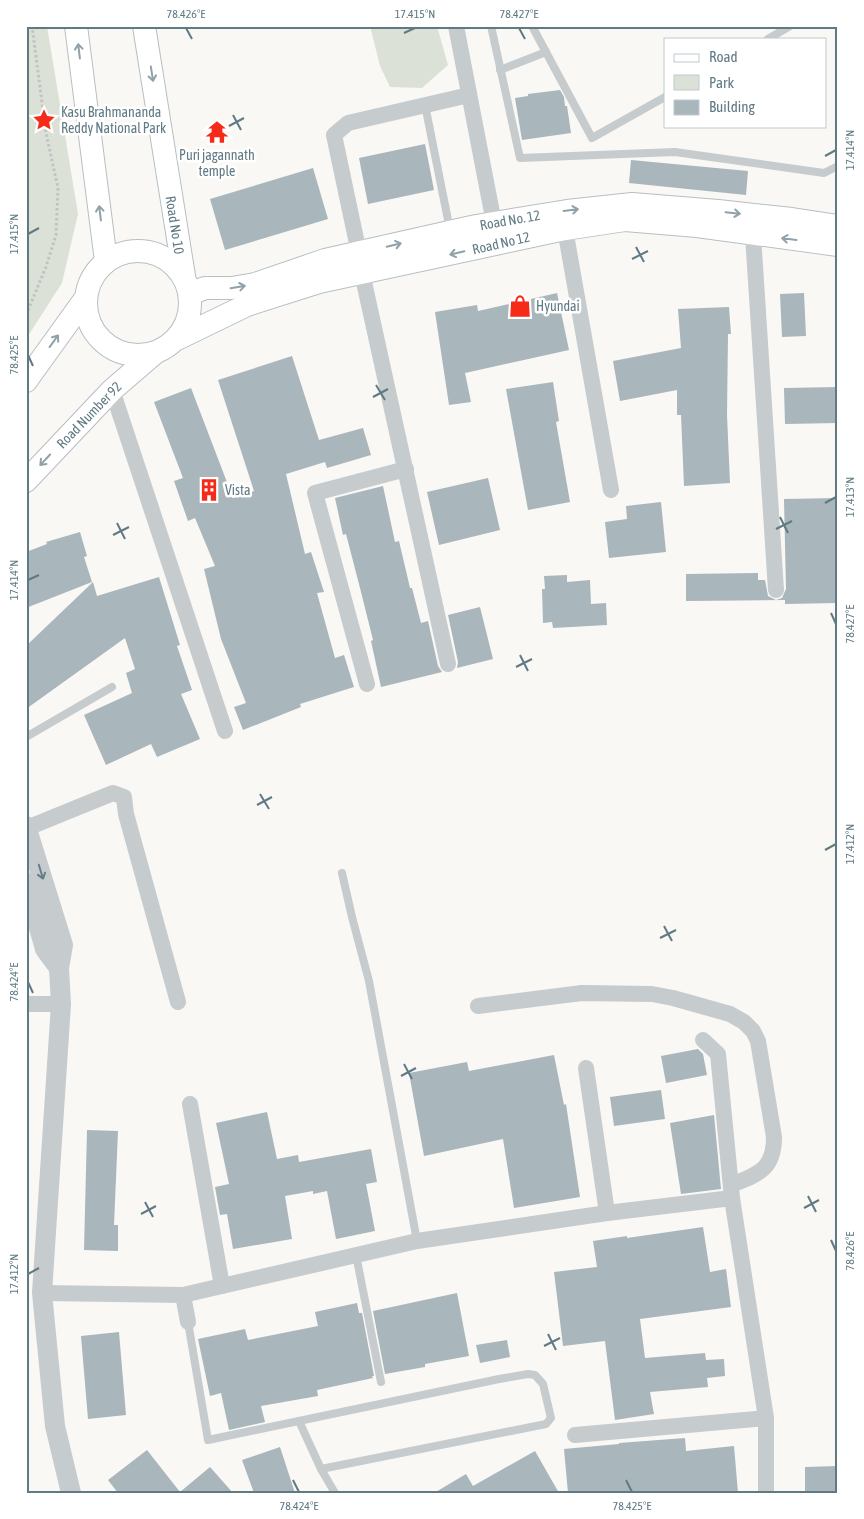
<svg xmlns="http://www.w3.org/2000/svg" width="864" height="1519" font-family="'Asap Condensed',sans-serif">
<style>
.green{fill:#dbe1d6}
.building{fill:#a9b6bb}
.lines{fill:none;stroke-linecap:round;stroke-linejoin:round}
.secondary-casing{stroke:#b7bfc3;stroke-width:24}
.path{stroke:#bfc3c4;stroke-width:3;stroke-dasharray:2.5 2.5;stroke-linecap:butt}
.service{stroke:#c6cbce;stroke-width:8}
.minor{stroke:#c6cbce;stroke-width:16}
.tertiary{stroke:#c6cbce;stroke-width:20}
.secondary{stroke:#fff;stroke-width:22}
.oneway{stroke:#90a2a9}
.oneway2{stroke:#657e88}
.ticks{fill:none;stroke:#607a84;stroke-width:2}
.labels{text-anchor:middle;stroke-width:5;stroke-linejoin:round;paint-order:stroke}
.poi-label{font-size:14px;fill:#607a84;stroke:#fff;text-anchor:start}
.street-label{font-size:14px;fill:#607a84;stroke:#fff}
.neatline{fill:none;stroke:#607a84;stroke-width:2}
.ticks-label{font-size:12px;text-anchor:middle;fill:#607a84}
</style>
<rect width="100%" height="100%" fill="#f9f8f5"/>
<g class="green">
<polygon points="26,26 47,26 78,214 62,283 26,339"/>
<polygon points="370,26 437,26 448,65 422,88 390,87 380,66"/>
</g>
<g class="building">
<polygon points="560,90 564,97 565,106 567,106 571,133 522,140 515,98 528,96 528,94"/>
<polygon points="425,144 434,190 368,204 359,158"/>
<polygon points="631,160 748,171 746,195 629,183"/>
<polygon points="313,168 328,219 225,250 210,199"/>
<polygon points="557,293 569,350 465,373 471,402 449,405 435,312 477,305 478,311"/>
<polygon points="804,293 806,336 782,337 780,294"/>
<polygon points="729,307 731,334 728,334 727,415 730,483 684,486 681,415 677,415 677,390 620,401 613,361 681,348 678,309"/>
<polygon points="292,356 319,440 363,428 371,455 327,468 325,462 286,474 305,554 311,552 324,592 317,593 335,658 344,655 354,687 300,704 301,707 243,730 234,707 246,703 221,639 204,569 215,566 195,518 188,521 174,481 183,478 154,402 191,388 233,498 254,491 218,380"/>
<polygon points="553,382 559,421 556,422 570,502 528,510 506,389"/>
<polygon points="838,387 838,423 785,424 784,388"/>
<polygon points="488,478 500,530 439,545 427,492"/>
<polygon points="383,486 395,542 399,541 410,588 412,588 421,623 428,621 438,666 442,672 381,687 371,641 373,640 360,588 346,534 343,535 335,498"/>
<polygon points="838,498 838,603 785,604 785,600 686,601 686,574 758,573 758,580 765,580 768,596 776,600 782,598 786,589 784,499"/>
<polygon points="661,502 666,552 609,558 605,522 627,519 626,506"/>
<polygon points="80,532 87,556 84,557 92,582 26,608 26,552 47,544 46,542"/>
<polygon points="567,575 567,582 590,580 591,604 606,603 607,625 553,628 552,622 543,623 542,589 545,589 544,576"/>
<polygon points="159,577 180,645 177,646 192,690 181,694 200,739 157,757 151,744 106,765 84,715 132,693 126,673 135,669 125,638 26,709 26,646 93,582 97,596"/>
<polygon points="480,607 493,659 457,668 458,662 448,615"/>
<polygon points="698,1049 703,1054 707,1075 666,1083 661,1056"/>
<polygon points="554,1055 564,1105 566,1104 580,1197 514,1208 503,1139 424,1156 409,1073 467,1062 469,1071"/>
<polygon points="661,1090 665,1119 614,1126 610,1097"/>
<polygon points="267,1112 277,1159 298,1155 299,1162 371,1149 377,1182 366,1184 375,1231 336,1239 327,1191 313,1194 313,1191 285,1196 292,1239 233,1249 227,1214 220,1215 215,1187 229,1184 216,1123"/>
<polygon points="714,1115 721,1189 681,1194 670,1123"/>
<polygon points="87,1130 118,1131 114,1225 118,1225 118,1251 84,1250"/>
<polygon points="703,1227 710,1272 726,1269 731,1307 640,1319 645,1358 705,1353 706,1360 724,1359 725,1376 707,1378 708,1387 650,1392 654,1414 615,1420 605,1341 563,1346 554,1272 597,1267 593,1241 627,1236 627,1238"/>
<polygon points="457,1293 469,1356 425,1364 425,1367 385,1374 373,1311"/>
<polygon points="357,1303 359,1313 362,1313 374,1376 372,1376 373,1378 317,1390 318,1396 261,1406 265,1422 229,1430 221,1393 210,1396 198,1339 245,1329 248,1340 318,1326 315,1312"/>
<polygon points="119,1332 126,1415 88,1419 81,1336"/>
<polygon points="507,1340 510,1357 480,1363 476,1345"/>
<polygon points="685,1438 686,1451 734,1446 738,1493 568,1493 564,1449 619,1444 619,1443"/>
<polygon points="280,1447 295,1493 254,1493 242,1460"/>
<polygon points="147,1450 180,1492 210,1467 233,1493 118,1493 108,1480"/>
<polygon points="535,1451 559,1493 434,1493 466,1474 473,1486"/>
<polygon points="838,1466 838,1493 805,1493 805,1467"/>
</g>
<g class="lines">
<defs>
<g id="secondary">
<polyline points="76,26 106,261"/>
<polyline points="144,26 184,276"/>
<circle cx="138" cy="303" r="52"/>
<polyline points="190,294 205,288 232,288 255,284 325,260 476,226 567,211 632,204 718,211 792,219 838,226"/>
<polyline points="177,339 247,305 319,282 565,229 625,220 697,226 838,245"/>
<polyline points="26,381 85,299"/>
<polyline points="26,481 112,390 155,353"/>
</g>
</defs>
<use href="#secondary" class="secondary-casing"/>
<polyline class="path" points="26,315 46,267 56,235 58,188 46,133 32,26"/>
<g class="service">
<polyline points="491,26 520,158 675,152 824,173 838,166"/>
<polyline points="532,26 592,138 665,97"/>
<polyline points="768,39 790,26"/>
<polyline points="500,70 546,52"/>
<polyline points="425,105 450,230"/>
<polyline points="26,737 112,687"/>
<polyline points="342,873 352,917 369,981 417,1241"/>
<polyline points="356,1255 381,1382"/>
<polyline points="188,1322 208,1440 499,1379 528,1374 535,1375 543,1384 551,1418 546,1424 321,1469"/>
<polyline points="299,1421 321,1469 335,1493"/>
</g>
<g class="minor">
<polyline points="456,26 494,223"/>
<polyline points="565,229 611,490"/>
<polyline points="753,235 776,590"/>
<polyline points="359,253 334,135 348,123 469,95"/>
<polyline points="362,273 448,664"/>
<polyline points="112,390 225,731"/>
<polyline points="367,684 315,493 406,469"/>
<polyline points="27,828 113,793 124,797 126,814 178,1002"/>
<polyline points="26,1004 61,1004"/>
<path d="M478,1006L582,993L652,994L673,998L730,1014L744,1022L753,1031L758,1041L774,1137C774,1170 758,1174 731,1185"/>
<polyline points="703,1040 718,1054 732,1198 766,1418 766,1493"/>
<polyline points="586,1068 607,1213"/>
<polyline points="190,1104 222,1286"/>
<polyline points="42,1293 183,1295 417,1241 607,1213 732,1198"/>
<polyline points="183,1295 188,1322"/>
<polyline points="575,1435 766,1418"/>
</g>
<g class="tertiary">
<polyline points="26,826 63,945 59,968 61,1004 42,1293 55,1426 71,1493"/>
<polyline points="26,882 45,949 59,968"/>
</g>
<use href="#secondary" class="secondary"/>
</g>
<defs><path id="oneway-shaft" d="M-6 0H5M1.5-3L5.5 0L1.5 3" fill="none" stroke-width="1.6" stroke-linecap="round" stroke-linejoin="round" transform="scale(1.25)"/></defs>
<g class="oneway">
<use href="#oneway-shaft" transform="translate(79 51) rotate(-97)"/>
<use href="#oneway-shaft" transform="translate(152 74) rotate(81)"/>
<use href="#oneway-shaft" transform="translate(571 210) rotate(-7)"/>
<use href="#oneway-shaft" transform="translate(100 213) rotate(-97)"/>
<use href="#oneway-shaft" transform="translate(733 213) rotate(6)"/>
<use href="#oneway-shaft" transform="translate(789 239) rotate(-173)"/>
<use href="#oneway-shaft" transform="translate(394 245) rotate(-13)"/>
<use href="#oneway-shaft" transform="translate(457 253) rotate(167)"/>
<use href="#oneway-shaft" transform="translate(238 287) rotate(-9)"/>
<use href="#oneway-shaft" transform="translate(54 341) rotate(-54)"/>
<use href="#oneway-shaft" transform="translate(45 460) rotate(133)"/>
</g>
<use class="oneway2" href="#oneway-shaft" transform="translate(41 872) rotate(73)"/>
<path class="ticks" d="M186,28L192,39M519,28L525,39M404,33L415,28M233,115L241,130M229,126L244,118M825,156L836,150M28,234L39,228M636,247L644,262M632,259L648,251M28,355L33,366M376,385L385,400M373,397L388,389M825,503L836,497M780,517L788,533M117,523L125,539M776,529L792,521M113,535L129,527M28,580L39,575M831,613L836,624M520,655L528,671M516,667L532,659M260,794L269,809M257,805L272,797M825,850L836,844M664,926L672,941M660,938L676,930M28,982L33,993M404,1064L412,1079M401,1076L416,1068M808,1196L816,1212M145,1202L153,1217M804,1208L819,1200M141,1214L156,1206M831,1240L836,1251M28,1274L39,1268M548,1334L556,1350M544,1346L560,1338M293,1480L299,1492M626,1480L632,1492"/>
<defs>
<symbol id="sight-bare" viewBox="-9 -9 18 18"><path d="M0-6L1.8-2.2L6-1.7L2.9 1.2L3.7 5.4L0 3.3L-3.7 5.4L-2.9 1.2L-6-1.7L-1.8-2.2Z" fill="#f62a18" stroke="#fff" stroke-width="2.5" paint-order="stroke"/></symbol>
<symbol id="temple-bare" viewBox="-9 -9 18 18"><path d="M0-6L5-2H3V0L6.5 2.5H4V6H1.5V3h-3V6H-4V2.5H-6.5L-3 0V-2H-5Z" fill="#f62a18" stroke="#fff" stroke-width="2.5" paint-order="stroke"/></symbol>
<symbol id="shop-bare" viewBox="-9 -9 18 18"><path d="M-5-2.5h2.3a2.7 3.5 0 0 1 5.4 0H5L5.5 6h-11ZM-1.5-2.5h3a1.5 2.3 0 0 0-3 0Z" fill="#f62a18" stroke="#fff" stroke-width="2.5" paint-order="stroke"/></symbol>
<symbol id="building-bare" viewBox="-9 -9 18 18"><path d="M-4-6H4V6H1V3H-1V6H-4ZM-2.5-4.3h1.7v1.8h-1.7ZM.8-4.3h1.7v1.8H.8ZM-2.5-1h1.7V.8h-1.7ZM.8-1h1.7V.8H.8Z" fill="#f62a18" stroke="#fff" stroke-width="2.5" paint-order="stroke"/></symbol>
</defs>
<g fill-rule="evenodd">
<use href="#sight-bare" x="28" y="104" width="32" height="32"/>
<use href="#temple-bare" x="201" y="116" width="32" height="32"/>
<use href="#shop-bare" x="504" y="290" width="32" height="32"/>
<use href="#building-bare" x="193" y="474" width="32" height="32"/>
</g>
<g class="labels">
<g class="poi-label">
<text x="61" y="117">Kasu Brahmananda<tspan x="61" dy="16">Reddy National Park</tspan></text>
<text x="217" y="160" text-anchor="middle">Puri jagannath<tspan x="217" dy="16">temple</tspan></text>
<text x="536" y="311">Hyundai</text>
<text x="225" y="495">Vista</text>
</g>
<g class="street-label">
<text transform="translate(510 220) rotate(-10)" y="5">Road No. 12</text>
<text transform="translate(175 225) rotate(81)" y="5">Road No 10</text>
<text transform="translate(501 243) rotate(-13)" y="5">Road No 12</text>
<text transform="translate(89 415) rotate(-46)" y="5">Road Number 92</text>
</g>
</g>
<rect width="864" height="1519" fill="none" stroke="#ffffff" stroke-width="55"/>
<rect x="664" y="38" width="162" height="90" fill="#ffffff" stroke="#bfcace"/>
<rect x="674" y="54" width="25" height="8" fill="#ffffff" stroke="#bfcace"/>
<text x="709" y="62" font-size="15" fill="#607a84">Road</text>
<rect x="674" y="75" width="25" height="15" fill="#dbe1d6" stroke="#bfcace"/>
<text x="709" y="88" font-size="15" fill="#607a84">Park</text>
<rect x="674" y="100" width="25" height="15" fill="#a9b6bb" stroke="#bfcace"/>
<text x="709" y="112" font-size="15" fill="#607a84">Building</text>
<rect x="28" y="28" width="808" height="1464" class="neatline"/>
<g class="ticks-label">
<text x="186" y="18">78.426°E</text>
<text x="415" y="18">17.415°N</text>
<text x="519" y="18">78.427°E</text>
<text transform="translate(850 150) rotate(-90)" y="4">17.414°N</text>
<text transform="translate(14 234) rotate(-90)" y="4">17.415°N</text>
<text transform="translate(14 355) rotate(-90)" y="4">78.425°E</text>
<text transform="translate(850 497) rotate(-90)" y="4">17.413°N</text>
<text transform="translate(14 580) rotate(-90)" y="4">17.414°N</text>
<text transform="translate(850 624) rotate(-90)" y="4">78.427°E</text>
<text transform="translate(850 844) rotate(-90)" y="4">17.412°N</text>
<text transform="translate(14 982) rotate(-90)" y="4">78.424°E</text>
<text transform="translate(850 1251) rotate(-90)" y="4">78.426°E</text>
<text transform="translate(14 1274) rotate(-90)" y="4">17.412°N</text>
<text x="299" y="1510">78.424°E</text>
<text x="632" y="1510">78.425°E</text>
</g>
</svg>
